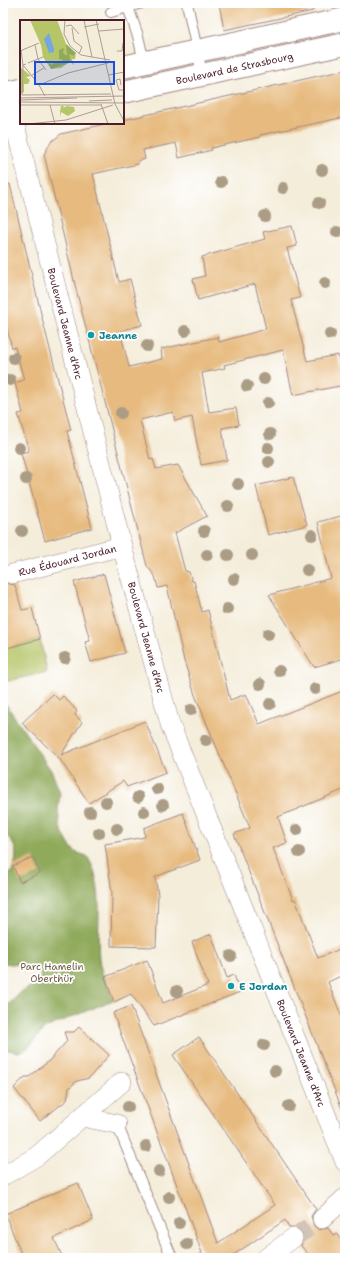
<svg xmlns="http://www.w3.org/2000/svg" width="348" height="1261" font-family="'Shantell Sans',sans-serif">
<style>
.green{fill:#b6c567;stroke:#807249}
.forest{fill:#90aa5c;stroke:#6d6444}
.building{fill:#e7bb80}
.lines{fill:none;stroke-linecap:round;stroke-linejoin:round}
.street-tunnel{stroke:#d2c4b7;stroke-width:19;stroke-dasharray:19 10;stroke-linecap:butt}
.lane-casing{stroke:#9f8682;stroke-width:12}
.street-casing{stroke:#9f8682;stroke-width:20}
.secondary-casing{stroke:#9f8682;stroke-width:24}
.lane{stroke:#fff;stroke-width:10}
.street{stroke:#fff;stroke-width:19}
.secondary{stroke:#fff;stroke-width:22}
.tree{fill:#ab9c85}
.culture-dot{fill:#0f9aa8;stroke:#fff;stroke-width:1.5}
.labels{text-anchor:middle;stroke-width:3.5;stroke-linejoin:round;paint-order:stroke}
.street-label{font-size:10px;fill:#4a1f2b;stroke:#fff}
.culture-label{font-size:10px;font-weight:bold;fill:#0d838f;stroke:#fff;text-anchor:start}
.park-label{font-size:10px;fill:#705940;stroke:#fff}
.inset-road{fill:none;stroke:#b09b94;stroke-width:1}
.view{fill:#1d4ed8;fill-opacity:0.15;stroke:#1d4ed8;stroke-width:2}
.inset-edge{fill:none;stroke:#4a1f2b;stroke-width:2}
</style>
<rect width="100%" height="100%" fill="#fff"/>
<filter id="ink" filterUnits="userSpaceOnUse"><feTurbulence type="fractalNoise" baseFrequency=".025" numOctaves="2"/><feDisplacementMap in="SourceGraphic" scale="8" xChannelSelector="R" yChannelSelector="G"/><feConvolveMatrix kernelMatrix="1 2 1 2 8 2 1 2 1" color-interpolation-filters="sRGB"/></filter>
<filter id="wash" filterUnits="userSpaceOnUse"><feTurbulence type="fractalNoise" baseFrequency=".012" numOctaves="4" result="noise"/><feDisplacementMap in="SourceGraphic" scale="16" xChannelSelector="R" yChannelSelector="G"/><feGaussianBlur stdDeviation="0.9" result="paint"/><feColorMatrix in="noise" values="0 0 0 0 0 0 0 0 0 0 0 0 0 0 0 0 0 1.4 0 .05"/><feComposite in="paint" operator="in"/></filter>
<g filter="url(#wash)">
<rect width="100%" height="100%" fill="#f4edda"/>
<polygon class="green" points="40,639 47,672 3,682 3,649"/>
<path class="forest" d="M3,700L52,772L60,793L58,810L60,827L68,843L75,852L87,856C106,886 96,925 99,959C100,972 109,987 113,1000L45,1028L27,1049L18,1052L3,1049V1008C18,999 17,990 37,985L41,975L31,966L3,963V882C18,869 22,845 3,833Z"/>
<g id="blocks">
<g class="building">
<polygon points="219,3 312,3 313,11 224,30"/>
<polygon points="345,70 345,117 260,135 260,137 211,148 212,150 179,158 176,143 143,150 145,159 138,161 138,164 93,174 119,282 130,279 142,325 120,331 129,367 162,359 161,349 218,337 219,342 266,329 255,284 198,300 193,279 205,276 202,257 265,239 263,232 292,226 297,246 287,248 300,298 291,300 307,361 338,355 340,366 345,365 345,385 293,395 283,350 224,365 225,368 202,373 209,412 236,408 239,425 222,428 227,460 201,465 192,417 175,421 173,412 140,420 150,460 153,459 156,469 178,465 207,516 175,533 185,571 189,572 192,581 194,581 202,612 208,610 230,700 246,694 259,724 345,690 345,789 278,817 287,843 273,848 293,900 295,899 318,958 345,947 345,974 328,982 345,1025 344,1114 234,834 250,828 195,695 184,661 167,586 158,588 155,576 147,566 77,293 44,154 51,142 61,134 109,123 123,123 123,120"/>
<polygon points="3,184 10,184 44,326 71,430 67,431 92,528 45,541 21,453 29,451 18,414 23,413 15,383 24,380 15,347 12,348 3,313"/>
<polygon points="293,477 307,525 268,535 256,486"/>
<polygon points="345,515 345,658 314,667 269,595 331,578 318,522"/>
<polygon points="104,574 125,653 91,662 85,642 90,641 74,582"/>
<polygon points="3,580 9,584 15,585 22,610 32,608 40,639 3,649"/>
<polygon points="53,694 59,700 63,696 77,711 75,715 82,722 61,755 145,721 166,772 127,787 123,781 89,803 59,758 22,723"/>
<polygon points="183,813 200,860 155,877 158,895 156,947 111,946 112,893 105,844 145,837 144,828"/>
<polygon points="33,857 40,873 20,882 13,866"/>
<polygon points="211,934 227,978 234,975 240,992 154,1026 131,994 114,1002 105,977 147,960 163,1003 208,985 192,942"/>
<polygon points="131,1006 218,1243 275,1205 173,1055 199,1037 316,1209 311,1216 314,1226 319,1230 328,1228 333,1235 337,1233 345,1245 345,1258 312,1258 301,1246 304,1237 302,1232 297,1228 289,1228 285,1220 229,1258 195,1258 202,1253 113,1013"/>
<polygon points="79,1027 109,1055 89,1078 77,1081 69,1088 67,1100 40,1121 14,1088 25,1077 29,1077 49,1061 67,1041 64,1032 74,1032"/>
<polygon points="78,1183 93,1220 54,1238 63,1258 23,1258 5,1214"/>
</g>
</g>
</g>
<g filter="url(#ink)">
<use href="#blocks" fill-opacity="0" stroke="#9f8682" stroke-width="1"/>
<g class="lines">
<polyline class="street-tunnel" points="293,1238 322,1219"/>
<defs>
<g id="lane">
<polyline points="142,3 128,7 138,36 144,62"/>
<polyline points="187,3 202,74"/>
<polyline points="111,12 128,7 125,3"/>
<polyline points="117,1124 172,1258"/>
</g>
<g id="street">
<path id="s1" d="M7,94L122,546L170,724L345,1162"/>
<path id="s2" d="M12,574L122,546"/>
<polyline points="82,1117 117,1124"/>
<polyline points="3,1176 37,1156 122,1082"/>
<polyline points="322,1219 345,1198"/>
<polyline points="266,1258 293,1238"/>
</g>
<g id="secondary">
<polyline points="123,67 345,19"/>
<path id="s3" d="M123,92L345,44"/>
<polyline points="3,94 21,90"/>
<polyline points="3,119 21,115"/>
</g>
</defs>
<use href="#lane" class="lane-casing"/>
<use href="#street" class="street-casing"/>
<use href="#secondary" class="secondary-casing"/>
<use href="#lane" class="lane"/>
<use href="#street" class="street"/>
<use href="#secondary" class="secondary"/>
</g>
<g class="tree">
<circle cx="322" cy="170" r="6"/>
<circle cx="221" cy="182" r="6"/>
<circle cx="283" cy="188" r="6"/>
<circle cx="319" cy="203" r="6"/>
<circle cx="265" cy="216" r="6"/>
<circle cx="337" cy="232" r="6"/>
<circle cx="325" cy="283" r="6"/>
<circle cx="185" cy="331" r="6"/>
<circle cx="330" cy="334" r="6"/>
<circle cx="147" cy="346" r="6"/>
<circle cx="14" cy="358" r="6"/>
<circle cx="264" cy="379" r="6"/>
<circle cx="10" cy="380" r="6"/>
<circle cx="247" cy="386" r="6"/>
<circle cx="268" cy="403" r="6"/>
<circle cx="121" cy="413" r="6"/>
<circle cx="270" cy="434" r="6"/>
<circle cx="19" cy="448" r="6"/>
<circle cx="268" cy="448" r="6"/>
<circle cx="269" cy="462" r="6"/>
<circle cx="26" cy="479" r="6"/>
<circle cx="238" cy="484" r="6"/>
<circle cx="228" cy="506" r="6"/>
<circle cx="22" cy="531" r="6"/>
<circle cx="204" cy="531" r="6"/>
<circle cx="312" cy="535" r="6"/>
<circle cx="207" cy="555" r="6"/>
<circle cx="228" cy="555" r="6"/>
<circle cx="252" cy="555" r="6"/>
<circle cx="307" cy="570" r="6"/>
<circle cx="234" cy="579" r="6"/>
<circle cx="227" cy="609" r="6"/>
<circle cx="268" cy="634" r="6"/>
<circle cx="65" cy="658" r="6"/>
<circle cx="279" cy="671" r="6"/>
<circle cx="260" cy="684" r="6"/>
<circle cx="315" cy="689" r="6"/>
<circle cx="270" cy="704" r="6"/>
<circle cx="191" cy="710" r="6"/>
<circle cx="206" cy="740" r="6"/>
<circle cx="157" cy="789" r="6"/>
<circle cx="138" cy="797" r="6"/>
<circle cx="106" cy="802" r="6"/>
<circle cx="163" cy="805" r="6"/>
<circle cx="90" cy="812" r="6"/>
<circle cx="144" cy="812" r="6"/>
<circle cx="117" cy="829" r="6"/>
<circle cx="297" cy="830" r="6"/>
<circle cx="99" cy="833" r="6"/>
<circle cx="299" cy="852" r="6"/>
<circle cx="231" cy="956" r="6"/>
<circle cx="177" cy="991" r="6"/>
<circle cx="264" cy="1045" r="6"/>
<circle cx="275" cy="1071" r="6"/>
<circle cx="289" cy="1106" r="6"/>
<circle cx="128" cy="1107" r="6"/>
<circle cx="146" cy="1146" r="6"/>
<circle cx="159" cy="1171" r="6"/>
<circle cx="169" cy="1197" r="6"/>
<circle cx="179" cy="1223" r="6"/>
<circle cx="187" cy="1244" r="6"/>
</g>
</g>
<g class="culture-dot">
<circle cx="91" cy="335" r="4"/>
<circle cx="231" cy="986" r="4"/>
</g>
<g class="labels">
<g class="street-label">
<text dy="4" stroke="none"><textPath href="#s3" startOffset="114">Boulevard de Strasbourg</textPath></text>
<text dy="4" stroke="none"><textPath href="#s1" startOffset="237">Boulevard Jeanne d'Arc</textPath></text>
<text dy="4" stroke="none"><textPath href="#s2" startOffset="57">Rue Édouard Jordan</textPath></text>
<text dy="4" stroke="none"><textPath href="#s1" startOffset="561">Boulevard Jeanne d'Arc</textPath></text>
<text dy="4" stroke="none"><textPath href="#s1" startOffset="1005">Boulevard Jeanne d'Arc</textPath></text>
</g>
<g class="culture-label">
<text x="99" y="339">Jeanne</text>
<text x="239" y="990">E Jordan</text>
</g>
<g class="park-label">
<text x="52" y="970">Parc Hamelin<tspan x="52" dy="12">Oberthür</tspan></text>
</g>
</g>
<g transform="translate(20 20)">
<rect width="104" height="104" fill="#f4edda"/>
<path d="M10,0H37L49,32L54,36L56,34L55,39H52L54,45L50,42L41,48L31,49L23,37L21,25ZM0,47L11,56L6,57L10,60L8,64H4V72L0,74ZM41,86H44L43,88L47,86L54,87L55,91L48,96L41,92V97L40,92Z" fill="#b6c567"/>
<path d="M46,24L56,33L54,36L49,34L51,42L31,49L28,42L32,45L35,41L40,43L43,40L39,39V30L44,28L43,33L47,36Z" fill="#90aa5c"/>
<path d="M29,13L34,29V32L29,33L24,19Z" fill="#74a7e0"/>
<path class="inset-road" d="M45,0L44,14L50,26L61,35L72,37M64,0L72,37L90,40M76,0L95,84L104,101M46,6L51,5L59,14M64,7L79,4M52,8L54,21L62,27L59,34M79,11L104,9M15,25L18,39L26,50M1,30L3,45L16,61M0,31L19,23M97,31H102L103,23M8,43L23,37M6,44L3,45L2,75L91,74M12,55L24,48M89,55L104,52M101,65L100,59L96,60L99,70H104M25,76L19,65L48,53L88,43M0,78L104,76M0,80L57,78M69,81L92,80M0,82L104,83M81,84L88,104M0,85H81M30,85L35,104M8,104L46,100L93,85"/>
<path class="view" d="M15,42H94V64H15Z"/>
<rect width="104" height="104" class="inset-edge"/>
</g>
<rect width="348" height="1261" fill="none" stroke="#fff" stroke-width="16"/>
</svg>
